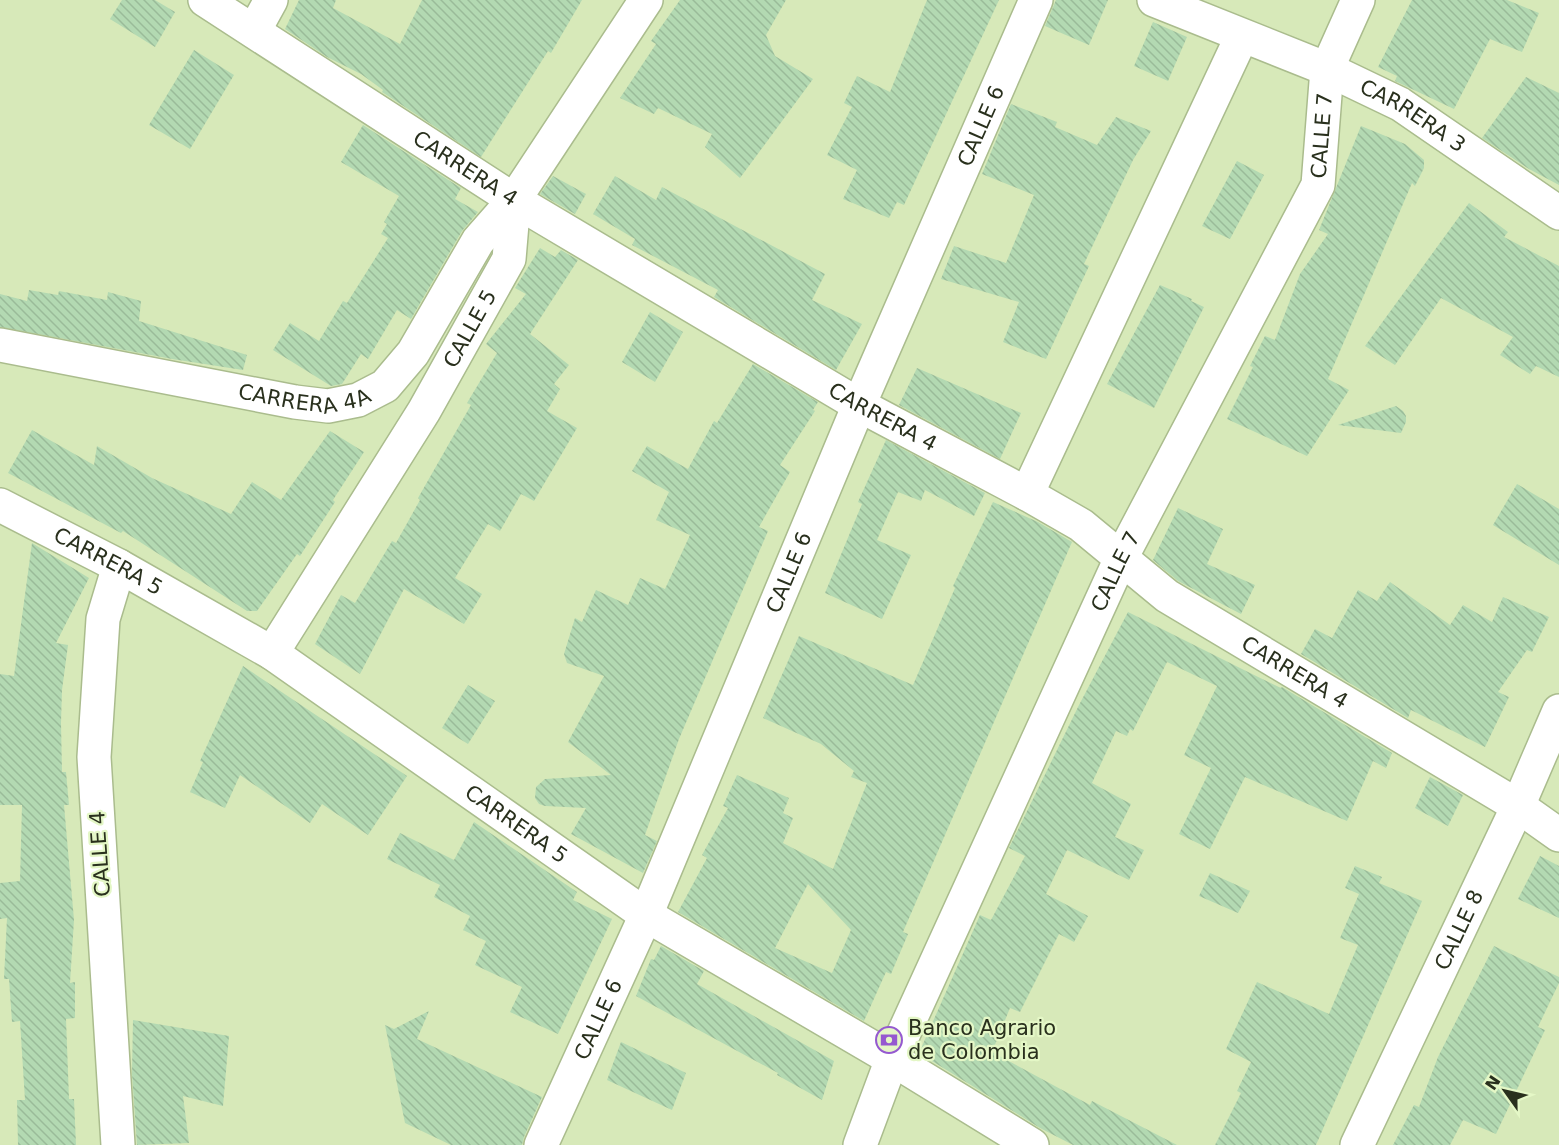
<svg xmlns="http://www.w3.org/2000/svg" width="1559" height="1145" font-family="'DejaVu Sans',sans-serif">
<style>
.building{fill:url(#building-back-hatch);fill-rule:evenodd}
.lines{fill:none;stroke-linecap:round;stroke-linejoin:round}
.minor-casing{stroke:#aabc8d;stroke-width:36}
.minor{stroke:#fff;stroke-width:33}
.labels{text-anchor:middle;stroke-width:4.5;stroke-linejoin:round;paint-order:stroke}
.street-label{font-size:21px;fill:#29301d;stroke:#e4f7c6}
.poi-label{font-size:21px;fill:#29301d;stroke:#e4f7c6;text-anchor:start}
</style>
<defs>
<pattern id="building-back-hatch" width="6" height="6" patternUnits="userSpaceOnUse" patternTransform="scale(1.5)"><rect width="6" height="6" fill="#b3d9b2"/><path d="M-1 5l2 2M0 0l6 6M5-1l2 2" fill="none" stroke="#9abb99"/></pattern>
</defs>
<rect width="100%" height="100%" fill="#d7e9b9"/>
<g class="building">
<polygon points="122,0 155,0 175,12 155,47 110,19"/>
<polygon points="299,0 336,0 333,8 400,44 422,0 582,0 551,53 548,51 481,157 382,92 383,90 361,74 327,57 285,29"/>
<polygon points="680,0 786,0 766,35 775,56 813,79 740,178 705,147 712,134 658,108 654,114 620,98 656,44 651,41"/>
<polygon points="927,0 999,0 904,205 897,202 889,218 843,199 857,170 827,155 852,107 844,103 857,76 890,92"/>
<polygon points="1056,0 1108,0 1089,45 1045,26"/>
<polygon points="1412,0 1507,0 1539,13 1522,52 1490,39 1454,109 1395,81 1397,76 1378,67"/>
<polygon points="1153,22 1187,37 1168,81 1134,66"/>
<polygon points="194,50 234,75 190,149 149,125"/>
<polygon points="1526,77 1559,93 1559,185 1529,169 1482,138"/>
<polygon points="1011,104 1057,122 1055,127 1097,145 1116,117 1151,131 1133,160 1084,264 1089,266 1046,359 1003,342 1019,302 941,279 954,246 1006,263 1034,195 982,174"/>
<polygon points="363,125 461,188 455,199 478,212 462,231 411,319 397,310 368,359 361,354 342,384 331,386 273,350 290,323 319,341 343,301 347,303 388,238 381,234 387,224 384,222 399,196 341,162"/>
<polygon points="1361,126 1405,144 1424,160 1424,168 1415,186 1412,183 1328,379 1349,390 1307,456 1227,419 1253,367 1250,366 1265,336 1275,340 1300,274 1328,234 1319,230"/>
<polygon points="1237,161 1264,175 1230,239 1202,226"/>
<polygon points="553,176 586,194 575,214 540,194"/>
<polygon points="615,176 656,200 662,187 825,274 812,300 862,324 836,370 714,297 718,290 632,245 635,239 593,214"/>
<polygon points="1469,203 1508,232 1504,237 1559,266 1559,377 1536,366 1530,374 1500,355 1513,337 1441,298 1395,365 1365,346"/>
<polygon points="540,248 555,257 561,250 578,260 530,334 569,365 554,384 560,389 547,411 577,428 534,501 521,494 500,531 488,524 455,578 482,594 464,624 404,589 360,674 315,644 341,595 355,603 392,541 396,543 420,500 418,498 471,405 467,403 497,353 486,344 526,294 515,288"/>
<polygon points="1160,285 1192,299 1191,301 1204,307 1154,408 1107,384"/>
<polygon points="29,290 58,295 59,291 107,300 108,292 141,301 139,321 247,355 243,370 172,359 0,327 0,294 27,301"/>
<polygon points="650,312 683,332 655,382 622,362"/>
<polygon points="753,364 818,402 813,410 815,411 780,465 790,472 759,527 768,531 679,739 645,835 657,841 643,873 571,834 586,808 545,806 539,804 535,798 536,787 545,779 611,775 568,742 604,676 567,663 564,654 575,618 582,622 596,590 628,605 640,578 665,589 690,535 656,520 669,492 632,471 647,446 688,469 714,421 717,423"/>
<polygon points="917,368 1021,413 1000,459 899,405"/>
<polygon points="1396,406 1403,411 1406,416 1406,422 1401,433 1338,425"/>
<polygon points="32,430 94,465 97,446 152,478 231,514 252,482 281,500 330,431 364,452 333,500 335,502 300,556 297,554 257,611 247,611 123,531 121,533 8,473"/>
<polygon points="886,440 985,493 974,516 925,490 921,501 898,492 877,540 911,555 882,619 825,593 862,504 858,502"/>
<polygon points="1517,484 1559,509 1559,565 1493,525"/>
<path d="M993,502L1038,522L1072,542L903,932L908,934L891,974L886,972L864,1021L678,912L707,858L702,855L728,808L723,806L737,775L789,798L783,813L793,818L783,843L833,869L867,783L851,777L854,771L821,744L763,718L799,636L913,685L955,588L953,586ZM808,884L851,930L832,973L775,948Z"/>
<polygon points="1178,508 1223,529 1207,564 1255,585 1241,614 1178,581 1153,560"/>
<polygon points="32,543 89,578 56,643 68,645 62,690 61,723 62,772 66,772 69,805 64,805 74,920 70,983 75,982 75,1018 66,1019 69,1099 74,1099 76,1145 18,1145 17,1100 25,1100 20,1021 12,1022 9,979 4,979 7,918 0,919 0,883 20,881 22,805 0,805 0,674 14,676"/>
<polygon points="1390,582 1450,625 1463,605 1492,622 1503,597 1549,617 1532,652 1527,650 1498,692 1509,697 1485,747 1411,710 1408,718 1301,654 1315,629 1332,638 1358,590 1377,601"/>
<polygon points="1128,612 1250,673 1281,688 1282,687 1392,753 1386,768 1373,761 1347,821 1245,777 1210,849 1179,834 1211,768 1184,755 1217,686 1167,662 1133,731 1130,729 1127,736 1116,731 1092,783 1131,804 1115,837 1144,850 1129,880 1067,850 1046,894 1088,916 1074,942 1059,934 1020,1012 1010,1008 992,1052 1090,1105 1092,1101 1177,1145 1073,1145 1040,1128 919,1053 980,915 991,920 1025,856 1009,848 1079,705"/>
<polygon points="243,666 407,776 368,835 322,804 310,823 240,775 225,808 190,792 203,762 200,761"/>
<polygon points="468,685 495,701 468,744 442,728"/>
<polygon points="1430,777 1463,795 1448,826 1415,808"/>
<polygon points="474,822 577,892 573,900 612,919 558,1034 510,1012 522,987 475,965 486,941 463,930 470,916 434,897 440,885 387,859 400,833 454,860"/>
<polygon points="1540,856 1559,866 1559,918 1518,899"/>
<polygon points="1355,866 1382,877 1379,883 1422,901 1316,1145 1215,1145 1241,1093 1237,1091 1251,1062 1226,1049 1257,982 1329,1014 1358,945 1340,938 1359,894 1345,888"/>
<polygon points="1210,873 1250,891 1238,913 1199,896"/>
<polygon points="661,946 704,971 697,984 834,1061 822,1100 777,1075 778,1073 636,996 651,959 654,960"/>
<polygon points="1494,946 1559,977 1559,983 1538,1027 1545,1030 1496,1134 1463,1120 1450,1145 1393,1145 1414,1105 1419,1107 1438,1057"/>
<polygon points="429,1011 417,1039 542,1097 524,1137 522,1145 451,1145 405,1123 385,1025 394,1029"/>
<polygon points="133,1020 229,1036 223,1106 183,1096 189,1143 137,1145 132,1074"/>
<polygon points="621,1042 686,1073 672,1110 607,1080"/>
</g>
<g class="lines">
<defs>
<g id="minor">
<path id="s1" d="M205,0L514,200L859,405L1027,494L1081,525L1167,596L1518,806L1559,835"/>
<path id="s2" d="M1154,0L1327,69L1400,104L1559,213"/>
<polyline points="254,31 271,0"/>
<path id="s3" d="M0,345L295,402L328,406L358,400L385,386L413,353L478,241L514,200L646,0"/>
<polyline points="1027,494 1242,36"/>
<path id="s4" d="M0,505L119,566L272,653L646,915L892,1059L1032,1145"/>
<path id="s5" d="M272,653L424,411L509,259L514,200"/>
<polyline points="118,1145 94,757 103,619 119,566"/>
<path id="s6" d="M541,1145L646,915L859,405L1036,0"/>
<path id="s7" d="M860,1145L892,1059L1121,558L1318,185L1327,69L1358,0"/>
<path id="s8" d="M1357,1145L1518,806L1559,711"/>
</g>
</defs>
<use href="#minor" class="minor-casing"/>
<use href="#minor" class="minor"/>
</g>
<defs>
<symbol id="bank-ring" viewBox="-11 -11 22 22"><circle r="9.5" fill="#e4f7c6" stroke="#9559d0" stroke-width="1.5"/><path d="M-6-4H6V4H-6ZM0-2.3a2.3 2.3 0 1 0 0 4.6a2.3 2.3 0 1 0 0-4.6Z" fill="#9559d0"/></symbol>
</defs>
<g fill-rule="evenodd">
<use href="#bank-ring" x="874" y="1025" width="30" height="30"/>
</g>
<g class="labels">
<g class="street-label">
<text dy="7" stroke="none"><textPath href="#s2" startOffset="284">CARRERA 3</textPath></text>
<text dy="7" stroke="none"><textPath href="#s6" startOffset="1110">CALLE 6</textPath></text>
<text dy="7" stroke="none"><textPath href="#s7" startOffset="1114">CALLE 7</textPath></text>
<text dy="7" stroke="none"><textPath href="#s1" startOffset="310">CARRERA 4</textPath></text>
<text dy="7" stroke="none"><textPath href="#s5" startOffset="380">CALLE 5</textPath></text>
<text dy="7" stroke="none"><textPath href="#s3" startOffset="310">CARRERA 4A</textPath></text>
<text dy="7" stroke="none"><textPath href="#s1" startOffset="796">CARRERA 4</textPath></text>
<text dy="7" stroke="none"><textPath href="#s4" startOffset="122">CARRERA 5</textPath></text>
<text dy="7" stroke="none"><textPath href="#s7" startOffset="628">CALLE 7</textPath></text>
<text dy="7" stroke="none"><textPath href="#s6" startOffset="624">CALLE 6</textPath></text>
<text dy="7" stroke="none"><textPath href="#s1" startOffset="1282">CARRERA 4</textPath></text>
<text dy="7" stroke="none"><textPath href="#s4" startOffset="608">CARRERA 5</textPath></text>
<text transform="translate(100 854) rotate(-94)" y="7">CALLE 4</text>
<text dy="7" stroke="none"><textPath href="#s8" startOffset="238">CALLE 8</textPath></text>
<text dy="7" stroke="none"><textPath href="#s6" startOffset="138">CALLE 6</textPath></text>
</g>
<g class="poi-label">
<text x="908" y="1035">Banco Agrario<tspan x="908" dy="24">de Colombia</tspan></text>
</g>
</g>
<g transform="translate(1505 1091) rotate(304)" stroke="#e4f7c6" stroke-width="4.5" paint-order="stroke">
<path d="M0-4.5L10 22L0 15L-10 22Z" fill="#29301d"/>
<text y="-9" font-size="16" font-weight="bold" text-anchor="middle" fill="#29301d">N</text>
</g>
</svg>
